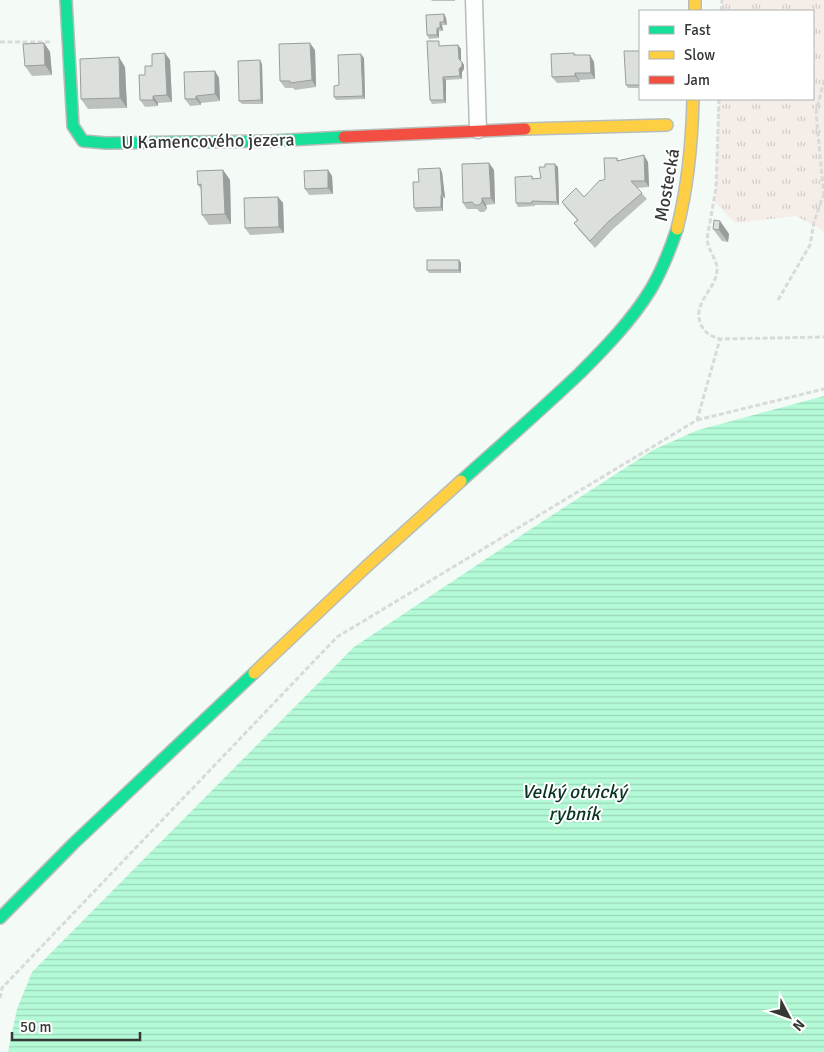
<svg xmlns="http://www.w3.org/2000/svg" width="824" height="1052" font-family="Signika,sans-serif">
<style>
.grass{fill:url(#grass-tufts)}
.water{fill:url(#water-rules)}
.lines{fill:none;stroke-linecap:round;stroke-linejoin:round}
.street-casing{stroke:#b8bdba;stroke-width:19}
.fast-casing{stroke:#b8bdba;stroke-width:14}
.slow-casing{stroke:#b8bdba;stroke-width:14}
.jam-casing{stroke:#b8bdba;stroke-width:14}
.path{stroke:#d8dbd9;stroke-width:3;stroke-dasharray:5 2.5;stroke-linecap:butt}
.street{stroke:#fdfefe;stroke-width:16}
.fast{stroke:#16e098;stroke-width:11}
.slow{stroke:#ffcf43;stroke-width:11}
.jam{stroke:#f24e42;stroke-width:11}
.wall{fill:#bcc1be}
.shaded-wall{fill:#999d9b}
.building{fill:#dbe0dd;stroke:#999d9b}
.labels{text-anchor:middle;stroke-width:4;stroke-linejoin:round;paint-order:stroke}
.street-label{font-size:18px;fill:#343936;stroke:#fff}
.water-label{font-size:19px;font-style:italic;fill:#083422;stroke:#fff}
</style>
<defs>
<pattern id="grass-tufts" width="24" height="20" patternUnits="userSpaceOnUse" patternTransform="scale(1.25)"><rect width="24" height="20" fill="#f4ede8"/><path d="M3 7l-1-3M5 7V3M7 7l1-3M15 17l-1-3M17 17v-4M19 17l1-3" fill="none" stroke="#d2ccc8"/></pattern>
<pattern id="water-rules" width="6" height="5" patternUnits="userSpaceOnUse" patternTransform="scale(1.25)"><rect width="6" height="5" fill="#b4fad7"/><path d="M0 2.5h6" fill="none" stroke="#9bd7b9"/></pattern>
</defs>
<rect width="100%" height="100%" fill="#f4fbf7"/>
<polygon class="grass" points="722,0 824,0 824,233 822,230 796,216 735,223 715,202 719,99 813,99 813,11 722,11"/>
<polygon class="water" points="824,396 824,1052 8,1052 17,1009 32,972 354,647 543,521 653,450 698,430"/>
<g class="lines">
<defs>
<polyline id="street" points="474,0 478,130"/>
<g id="fast">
<polyline points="66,0 73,126 83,141 106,143 271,141 344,137"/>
<path d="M461,481C501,445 541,410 580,373C606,347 632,320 651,289C662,270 670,250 677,229"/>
<polyline points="0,918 74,843 254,673"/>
</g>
<g id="slow">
<polyline points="695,0 695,11"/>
<polyline points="525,129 667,125"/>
<path d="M677,229C688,186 692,143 693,99"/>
<polyline points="254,673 367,566 461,481"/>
</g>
<polyline id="jam" points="344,137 525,129"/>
</defs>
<use href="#street" class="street-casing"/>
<use href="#fast" class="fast-casing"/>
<use href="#slow" class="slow-casing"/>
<use href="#jam" class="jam-casing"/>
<g class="path">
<polyline points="721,11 722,0"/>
<polyline points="0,42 50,42"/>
<polyline points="824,80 816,113 824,196"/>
<path d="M719,99L716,188L707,239C708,250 717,260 717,268C718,288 693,301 700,322C703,332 710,336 720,339L824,337"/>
<polyline points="778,300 810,245 814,222 823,196"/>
<polyline points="697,420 824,389"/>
<polyline points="0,998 2,988 337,637 697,420 720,339"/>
</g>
<use href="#street" class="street"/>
<use href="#fast" class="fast"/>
<use href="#slow" class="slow"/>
<use href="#jam" class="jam"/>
</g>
<g class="wall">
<polygon points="431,0 455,0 455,1 432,1"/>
<polygon points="444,14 446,18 447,25 442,25 443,31 439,31 439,38 429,39 427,35"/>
<polygon points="44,43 50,52 52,75 32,76 25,66"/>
<polygon points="441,44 441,46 458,45 461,49 461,61 464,65 464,69 462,72 462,79 446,80 446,103 432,104 430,100"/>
<polygon points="315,50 316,87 295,90 293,88 285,88 280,81"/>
<polygon points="640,51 640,88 628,88 626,85"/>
<polygon points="574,53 576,55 590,55 594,62 595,79 579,80 580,82 557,83 552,77"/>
<polygon points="364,58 365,99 336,100 334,97 339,85"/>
<polygon points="170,60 172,102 158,103 158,106 145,107 140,100 145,75 152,66"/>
<polygon points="262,64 263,104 242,104 239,101"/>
<polygon points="125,67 127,108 88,109 81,99"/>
<polygon points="215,71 219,78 220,101 201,103 201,105 190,106 185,99"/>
<polygon points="617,158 619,161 648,162 649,187 637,188 647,199 613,229 595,248 579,230 574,223 577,220 566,208 562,202 584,197 605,179"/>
<polygon points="489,163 494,170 495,204 486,205 487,209 484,212 480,212 477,209 467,209 463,203"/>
<polygon points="558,167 559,205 535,205 535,206 518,207 516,203 532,176 534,179 541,178"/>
<polygon points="223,170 230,180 231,224 209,225 202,215 201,189 198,185"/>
<polygon points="328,170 332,176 333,194 309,195 305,189"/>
<polygon points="442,172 445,198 443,198 443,211 416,212 414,208 419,182"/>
<polygon points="278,197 283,203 284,233 250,235 245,228"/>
<polygon points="720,221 729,234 728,242 722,241 713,229"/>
<polygon points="459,260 461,263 461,273 429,273 427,270"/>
</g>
<g class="shaded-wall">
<polygon points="444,14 446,18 447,25 444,22"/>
<polygon points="440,22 442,25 443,31 440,28"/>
<polygon points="437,28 439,31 439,38 437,35"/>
<polygon points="44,43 50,52 52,75 45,65"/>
<polygon points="310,43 315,50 316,87 312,80"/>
<polygon points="458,45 461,49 461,62 459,59"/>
<polygon points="165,53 170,60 172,102 167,95"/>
<polygon points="361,54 364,58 365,99 363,96"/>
<polygon points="590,55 594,62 595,79 591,73"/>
<polygon points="119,57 125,67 127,108 120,98"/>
<polygon points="260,60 262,64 263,104 261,100"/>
<polygon points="462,62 464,65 464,69 462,72 462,79 460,76 459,69"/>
<polygon points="215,71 219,78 220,101 215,94"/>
<polygon points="575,73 579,80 580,82 575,76"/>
<polygon points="443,77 446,80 446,103 444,100"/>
<polygon points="153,96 158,103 158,106 153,100"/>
<polygon points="196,96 201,103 201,105 196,99"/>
<polygon points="644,155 648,162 649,187 645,181"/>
<polygon points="489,163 494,170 495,204 491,198"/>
<polygon points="555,164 558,167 559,205 557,202"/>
<polygon points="440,168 442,172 445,198 442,195"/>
<polygon points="223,170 230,180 231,224 225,214"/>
<polygon points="328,170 332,176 333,194 328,188"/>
<polygon points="441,195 443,198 443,211 441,207"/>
<polygon points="278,197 283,203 284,233 279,227"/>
<polygon points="482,198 486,205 487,209 482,202"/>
<polygon points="720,221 729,234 728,242 719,230"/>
<polygon points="459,260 461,263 461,273 459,270"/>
</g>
<g class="building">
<polygon points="444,14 444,22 440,22 440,28 437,28 437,35 427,35 426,15"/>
<polygon points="427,41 439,41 439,46 458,45 459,59 462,62 462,66 459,69 460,76 443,77 444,100 430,100"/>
<polygon points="44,43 45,65 25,66 23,44"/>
<polygon points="310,43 312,80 290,83 290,81 280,81 279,44"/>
<polygon points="624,51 640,51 640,85 626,85"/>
<polygon points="165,53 167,95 153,96 153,100 140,100 139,75 145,75 145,66 152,66 152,54"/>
<polygon points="574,53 574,55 590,55 591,73 575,73 575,76 552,77 551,54"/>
<polygon points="361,54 363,96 334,97 334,86 339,85 338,55"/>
<polygon points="119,57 120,98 81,99 80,59"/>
<polygon points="260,60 261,100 239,101 238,61"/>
<polygon points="215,71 215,94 196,96 196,99 185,99 184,72"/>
<polygon points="644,155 645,181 631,181 642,193 608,222 590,241 574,223 578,220 562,202 576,188 584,197 600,180 601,181 605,179 604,158 617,158 617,161"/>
<polygon points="489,163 491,198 482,198 482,202 479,205 475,205 472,202 463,203 462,164"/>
<polygon points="545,164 555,164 557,202 532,201 532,203 516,203 515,177 532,176 532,179 541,178 539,167 545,167"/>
<polygon points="440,168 442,195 441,195 441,207 414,208 413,182 419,182 418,169"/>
<polygon points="223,170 225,214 202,215 201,184 198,185 197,171"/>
<polygon points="328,170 328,188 305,189 304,171"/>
<polygon points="278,197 279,227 245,228 244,198"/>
<polygon points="714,220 720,221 719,230 713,229"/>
<rect x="427" y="260" width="32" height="10"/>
</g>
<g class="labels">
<g class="street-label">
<text transform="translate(208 141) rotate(-1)" y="6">U Kamencového jezera</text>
<text transform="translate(667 185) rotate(-80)" y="6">Mostecká</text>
</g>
<g class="water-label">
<text x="574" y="798">Velký otvický<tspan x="574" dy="22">rybník</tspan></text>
</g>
</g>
<rect x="639" y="10" width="175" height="90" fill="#ffffff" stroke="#aeb0af"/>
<rect x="649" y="26" width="25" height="8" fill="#16e098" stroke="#aeb0af"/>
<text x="684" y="35" font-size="15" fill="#343936">Fast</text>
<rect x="649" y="51" width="25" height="8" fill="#ffcf43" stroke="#aeb0af"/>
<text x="684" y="60" font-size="15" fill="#343936">Slow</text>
<rect x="649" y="76" width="25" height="8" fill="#f24e42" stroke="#aeb0af"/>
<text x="684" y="85" font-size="15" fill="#343936">Jam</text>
<g transform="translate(789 1017) rotate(131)" stroke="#ffffff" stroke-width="4" paint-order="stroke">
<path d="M0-4L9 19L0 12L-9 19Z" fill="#343936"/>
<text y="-8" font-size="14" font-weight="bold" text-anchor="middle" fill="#343936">N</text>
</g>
<path d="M12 1032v8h128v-8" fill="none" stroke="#343936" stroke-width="2.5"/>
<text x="20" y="1032" font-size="15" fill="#343936" stroke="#ffffff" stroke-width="4" paint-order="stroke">50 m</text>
</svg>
